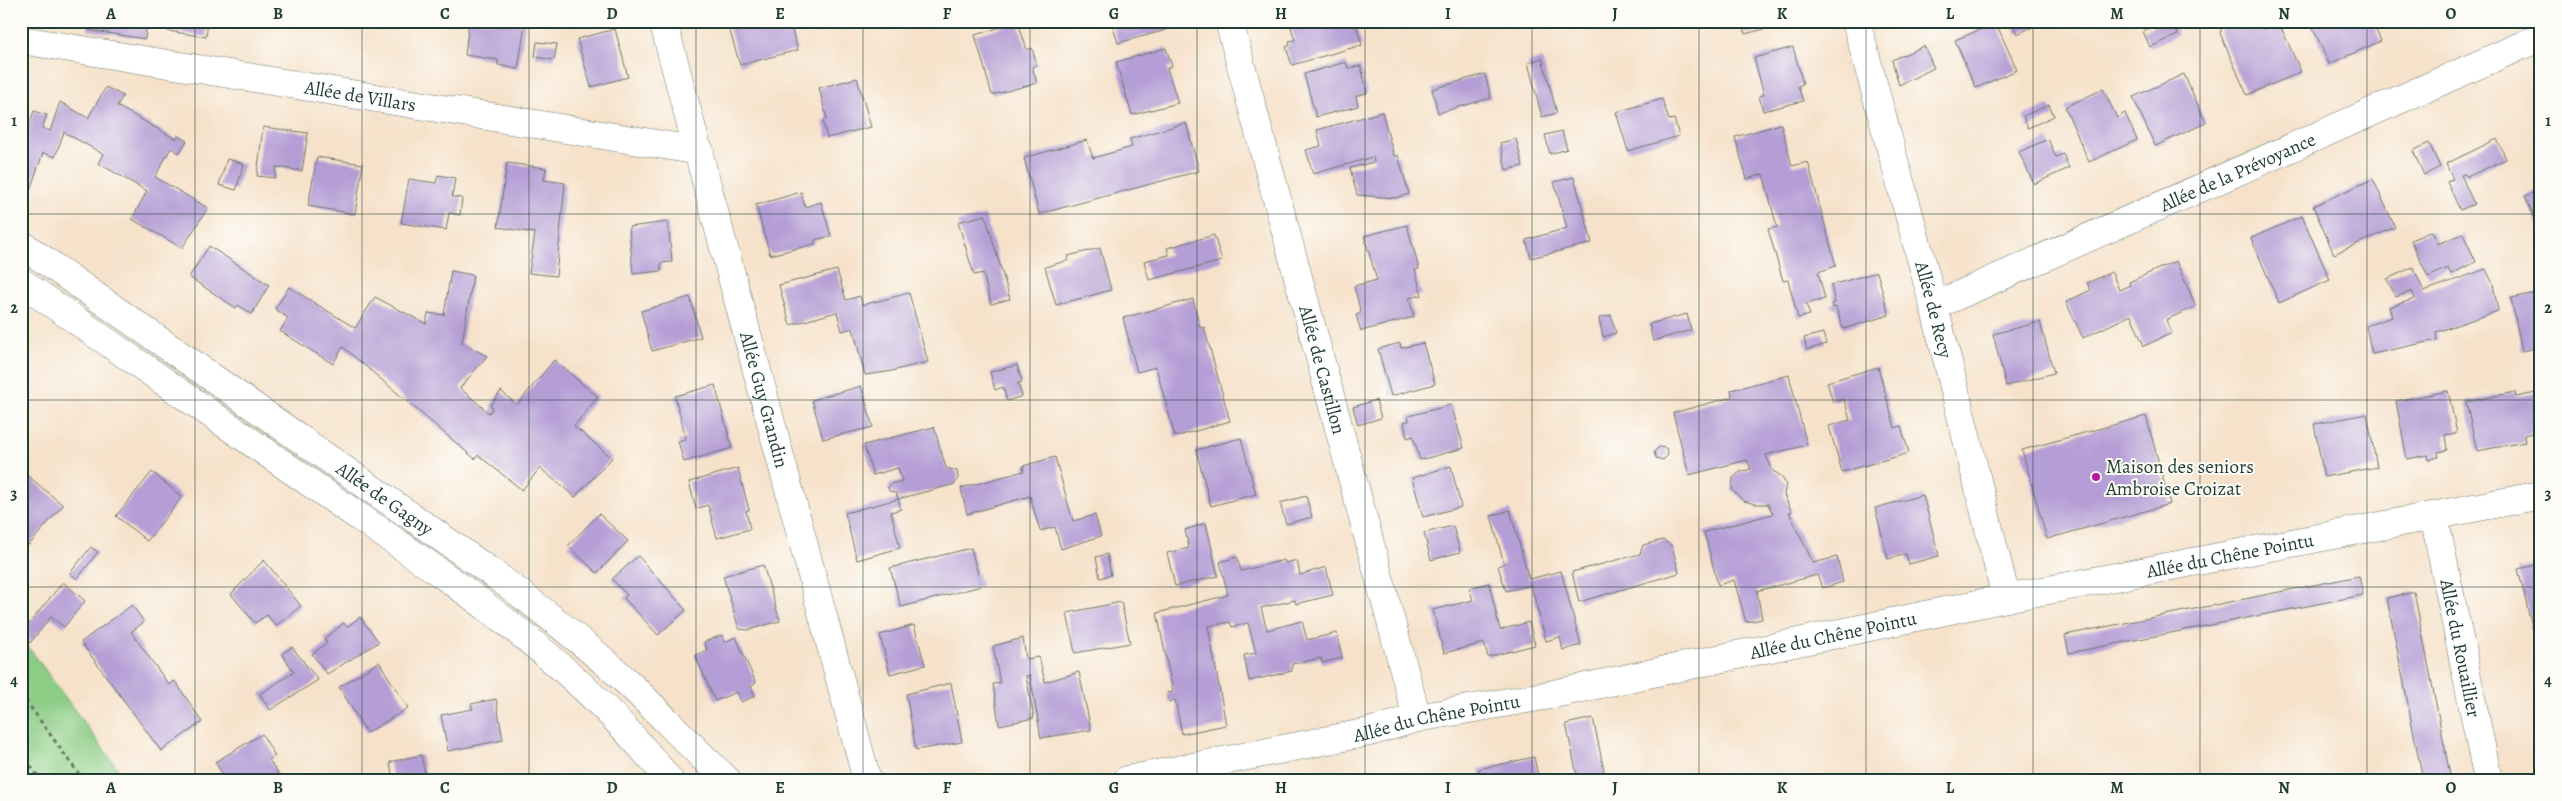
<svg xmlns="http://www.w3.org/2000/svg" width="2562" height="801" font-family="Alegreya,serif">
<style>
.green{fill:#8ccd85;stroke:#56855c}
.building{fill:#b59ed5}
.lines{fill:none;stroke-linecap:round;stroke-linejoin:round}
.minor-casing{stroke:#6a7769;stroke-width:29}
.secondary-casing{stroke:#6a7769;stroke-width:29}
.path{stroke:#6a7769;stroke-width:3;stroke-dasharray:4 4;stroke-linecap:butt}
.minor{stroke:#fff;stroke-width:28}
.secondary{stroke:#fff;stroke-width:28}
.grid{fill:none;stroke:#1f3d34;stroke-width:1;stroke-opacity:0.55}
.poi-dot{fill:#b5179e;stroke:#fdfcf7;stroke-width:2}
.labels{text-anchor:middle;stroke-width:4;stroke-linejoin:round;paint-order:stroke}
.street-label{font-size:19px;fill:#1f3d34;stroke:#fdfcf7}
.poi-label{font-size:19px;fill:#1f3d34;stroke:#fdfcf7;text-anchor:start}
.neatline{fill:none;stroke:#1f3d34;stroke-width:2}
.grid-label{font-size:16px;text-anchor:middle;font-weight:bold;fill:#1f3d34}
</style>
<rect width="100%" height="100%" fill="#fdfcf7"/>
<filter id="ink" filterUnits="userSpaceOnUse"><feTurbulence type="fractalNoise" baseFrequency=".02" numOctaves="2"/><feDisplacementMap in="SourceGraphic" scale="10" xChannelSelector="R" yChannelSelector="G"/><feConvolveMatrix kernelMatrix="1 2 1 2 8 2 1 2 1" color-interpolation-filters="sRGB"/></filter>
<filter id="wash" filterUnits="userSpaceOnUse"><feTurbulence type="fractalNoise" baseFrequency=".0096" numOctaves="4" result="noise"/><feDisplacementMap in="SourceGraphic" scale="20" xChannelSelector="R" yChannelSelector="G"/><feGaussianBlur stdDeviation="1.12" result="paint"/><feColorMatrix in="noise" values="0 0 0 0 0 0 0 0 0 0 0 0 0 0 0 0 0 1.4 0 .05"/><feComposite in="paint" operator="in"/></filter>
<g filter="url(#wash)">
<rect width="100%" height="100%" fill="#f6e2cb"/>
<polygon class="green" points="21,637 126,780 21,780"/>
<g id="blocks">
<g class="building">
<polygon points="89,21 147,21 145,39 88,30"/>
<polygon points="169,21 208,21 206,37 168,31"/>
<polygon points="469,21 525,24 518,69 498,65 498,60 465,55"/>
<polygon points="727,21 789,21 798,50 740,65"/>
<polygon points="1111,21 1164,21 1166,30 1118,43"/>
<polygon points="1289,21 1355,21 1362,45 1292,65 1286,47 1290,45 1289,41 1295,40"/>
<polygon points="1741,21 1782,21 1783,24 1745,34"/>
<polygon points="2012,21 2046,21 2017,34"/>
<polygon points="2165,21 2172,21 2178,35 2150,47 2143,31"/>
<polygon points="2230,21 2260,21 2263,29 2279,23 2301,72 2247,95 2220,33 2223,24"/>
<polygon points="2310,21 2372,21 2381,41 2329,64"/>
<polygon points="1018,22 1027,50 1032,48 1037,65 1032,67 1037,83 992,95 975,35"/>
<polygon points="1996,23 2017,70 1976,88 1955,40"/>
<polygon points="615,29 628,77 591,87 577,39"/>
<polygon points="537,42 557,44 554,60 535,57"/>
<polygon points="1924,46 1934,68 1899,85 1892,60"/>
<polygon points="1793,47 1803,84 1798,86 1803,101 1763,111 1759,96 1764,95 1754,58"/>
<polygon points="1166,48 1172,66 1167,68 1178,103 1132,115 1116,62"/>
<polygon points="1542,58 1557,113 1542,117 1528,63"/>
<polygon points="1346,62 1348,68 1361,66 1367,93 1356,96 1358,106 1316,117 1304,74"/>
<polygon points="1485,74 1491,98 1438,113 1432,89"/>
<polygon points="2184,74 2206,123 2155,146 2133,97"/>
<polygon points="857,78 871,127 827,138 823,121 827,119 819,88"/>
<polygon points="106,87 123,96 117,106 176,139 178,136 187,141 179,153 171,148 155,177 208,208 182,248 132,219 147,191 98,163 103,154 64,132 55,157 43,153 30,190 21,184 21,147 34,111 47,115 42,128 50,131 60,102 88,118"/>
<polygon points="2103,89 2117,118 2125,113 2137,140 2089,162 2065,107"/>
<polygon points="1662,99 1669,120 1674,119 1679,136 1628,151 1616,112"/>
<polygon points="2049,105 2054,116 2028,128 2023,116"/>
<polygon points="1382,112 1394,156 1398,155 1409,194 1395,198 1357,195 1350,168 1374,162 1373,157 1313,174 1306,150 1321,146 1317,130"/>
<polygon points="1186,123 1199,171 1039,214 1024,158 1087,140 1093,158 1132,147 1130,139"/>
<polygon points="1781,124 1792,166 1808,162 1836,266 1818,272 1825,299 1806,304 1810,315 1798,318 1788,280 1783,281 1768,229 1777,227 1763,174 1747,179 1735,137"/>
<polygon points="263,127 308,133 302,171 276,167 275,178 257,176"/>
<polygon points="1562,131 1567,149 1550,154 1545,135"/>
<polygon points="1516,139 1523,166 1506,170 1500,143"/>
<polygon points="2048,139 2056,157 2063,154 2069,168 2034,184 2019,152"/>
<polygon points="2497,139 2506,159 2467,177 2465,174 2461,175 2474,204 2460,210 2447,182 2453,179 2446,164"/>
<polygon points="2429,143 2440,167 2424,175 2413,151"/>
<polygon points="317,157 363,164 355,214 308,206"/>
<polygon points="227,159 244,164 236,190 219,185"/>
<polygon points="507,163 546,168 544,180 565,183 556,276 529,273 535,233 498,227"/>
<polygon points="438,175 455,178 452,197 462,198 460,215 449,213 446,230 401,223 409,179 436,183"/>
<polygon points="1574,177 1592,243 1531,258 1526,240 1567,228 1554,182"/>
<polygon points="2373,179 2395,227 2334,254 2313,206"/>
<polygon points="2541,189 2541,233 2525,196"/>
<polygon points="801,192 805,207 821,202 831,236 815,240 815,244 770,255 756,205"/>
<polygon points="985,215 1010,299 991,304 983,273 974,275 958,222"/>
<polygon points="2302,216 2330,280 2279,303 2251,238"/>
<polygon points="668,222 672,262 661,263 661,271 633,274 629,227"/>
<polygon points="1407,225 1419,269 1415,270 1422,295 1409,298 1414,317 1361,331 1356,315 1361,313 1354,286 1377,280 1364,236"/>
<polygon points="2432,231 2438,244 2463,234 2476,262 2451,274 2448,268 2428,277 2411,240"/>
<polygon points="1214,235 1222,261 1149,280 1144,261 1169,255 1167,248"/>
<polygon points="209,246 269,285 252,314 238,305 236,308 189,277"/>
<polygon points="1100,248 1111,290 1056,305 1045,267 1069,260 1068,256"/>
<polygon points="2176,261 2196,306 2166,320 2172,333 2144,346 2131,315 2083,338 2066,302 2091,290 2087,283 2112,272 2119,290 2130,285 2129,282"/>
<polygon points="2413,267 2424,291 2486,269 2493,284 2498,311 2436,332 2437,340 2372,354 2366,326 2392,317 2389,307 2415,299 2412,291 2396,297 2387,279"/>
<polygon points="837,270 846,300 860,296 862,305 909,293 928,362 887,372 865,375 853,328 842,331 837,312 790,325 779,285"/>
<polygon points="451,271 473,275 462,343 487,356 460,388 489,413 493,408 490,406 501,391 517,405 554,360 598,397 574,426 612,458 575,497 540,468 522,490 478,455 475,459 343,347 333,364 280,331 288,318 275,309 289,287 355,328 375,297 426,324 428,313 444,315"/>
<polygon points="1877,272 1889,315 1843,329 1836,307 1833,308 1831,304 1835,303 1831,285"/>
<polygon points="2541,292 2541,347 2522,351 2511,298"/>
<polygon points="690,297 701,337 652,351 641,311"/>
<polygon points="1193,299 1200,328 1204,327 1230,421 1175,437 1156,367 1137,372 1123,318"/>
<polygon points="1687,314 1691,330 1653,341 1649,324"/>
<polygon points="1611,315 1616,333 1603,337 1599,318"/>
<polygon points="2040,322 2054,373 2006,386 1993,334"/>
<polygon points="1823,333 1826,344 1807,350 1804,338"/>
<polygon points="1400,343 1401,348 1423,343 1435,384 1391,396 1378,349"/>
<polygon points="1017,365 1022,382 1018,383 1022,396 1007,401 1003,387 995,390 990,372"/>
<polygon points="1878,367 1895,428 1901,426 1909,453 1842,472 1829,426 1850,420 1844,399 1833,402 1827,382"/>
<polygon points="1789,375 1807,445 1766,455 1773,471 1781,476 1786,484 1784,495 1792,512 1789,512 1813,563 1837,557 1843,582 1823,588 1817,575 1757,591 1762,619 1746,622 1734,580 1718,585 1704,532 1773,514 1768,504 1755,504 1744,501 1732,490 1733,478 1740,472 1751,469 1747,460 1689,475 1673,413 1732,397 1731,390"/>
<polygon points="715,385 732,448 684,462 678,441 686,439 675,396"/>
<polygon points="861,386 873,427 823,439 812,400"/>
<polygon points="2448,391 2457,433 2445,435 2447,450 2438,452 2438,457 2429,460 2428,455 2407,459 2396,401"/>
<polygon points="2515,392 2516,397 2541,392 2541,431 2524,435 2525,442 2477,451 2466,402"/>
<polygon points="1376,400 1381,418 1358,425 1353,407"/>
<polygon points="1451,405 1464,448 1420,460 1413,436 1407,438 1404,422 1409,421 1408,416"/>
<polygon points="2367,414 2377,467 2324,477 2314,424"/>
<polygon points="2146,416 2170,504 2047,539 2022,450"/>
<polygon points="934,427 946,468 957,471 958,478 955,484 898,499 901,509 891,512 900,548 857,560 845,513 898,499 896,493 889,491 888,487 891,484 902,481 898,468 873,475 864,445"/>
<polygon points="1241,438 1256,494 1211,506 1196,450"/>
<polygon points="1659,447 1666,448 1668,455 1663,460 1656,458 1654,452"/>
<polygon points="1055,457 1073,521 1095,515 1101,536 1061,549 1055,527 1040,531 1030,496 967,514 961,488 1024,471 1023,466"/>
<polygon points="1451,466 1461,507 1423,517 1412,478"/>
<polygon points="738,468 749,510 746,511 750,529 717,538 708,505 696,509 689,482"/>
<polygon points="21,470 63,505 29,545 21,539"/>
<polygon points="152,472 182,497 147,541 116,516"/>
<polygon points="1923,495 1939,556 1909,564 1906,554 1888,559 1875,508"/>
<polygon points="1306,496 1312,517 1286,524 1280,503"/>
<polygon points="1510,510 1529,579 1561,571 1581,645 1563,650 1560,637 1546,641 1531,585 1506,591 1498,566 1504,564 1491,516"/>
<polygon points="599,514 628,541 597,573 568,546"/>
<polygon points="1206,523 1218,576 1175,586 1167,553 1189,548 1185,530"/>
<polygon points="1453,526 1460,552 1431,560 1424,533"/>
<polygon points="1663,540 1672,546 1679,573 1579,602 1572,572 1640,554 1643,545"/>
<polygon points="91,547 98,552 77,579 70,573"/>
<polygon points="971,548 981,586 901,607 890,568"/>
<polygon points="1107,554 1111,575 1100,578 1096,557"/>
<polygon points="638,556 686,610 658,635 624,598 627,595 612,579"/>
<polygon points="1237,557 1241,571 1284,560 1285,563 1297,560 1300,575 1326,567 1333,595 1296,604 1295,600 1261,608 1267,630 1302,621 1307,640 1337,633 1342,658 1322,663 1321,658 1292,664 1292,671 1249,681 1244,655 1256,653 1248,623 1232,627 1230,622 1208,626 1226,725 1182,734 1175,700 1169,702 1167,693 1173,692 1157,613 1228,595 1220,562"/>
<polygon points="264,560 301,606 276,626 267,615 255,623 231,594"/>
<polygon points="2541,564 2541,659 2540,659 2518,569"/>
<polygon points="763,565 780,621 748,630 739,629 723,576"/>
<polygon points="2359,576 2363,595 2069,653 2065,635"/>
<polygon points="63,582 85,601 64,627 51,617 30,643 22,632"/>
<polygon points="1489,583 1500,630 1529,622 1535,645 1488,657 1484,643 1444,653 1433,610 1473,600 1469,588"/>
<polygon points="2414,592 2451,780 2423,780 2387,598"/>
<polygon points="1121,602 1130,643 1075,653 1067,613"/>
<polygon points="132,605 144,622 131,632 169,685 175,681 202,722 161,751 81,642"/>
<polygon points="360,617 379,642 327,674 312,654 327,643 324,639 344,623 347,627"/>
<polygon points="914,625 925,665 890,674 880,635"/>
<polygon points="722,635 725,642 736,637 756,683 751,686 755,696 741,702 737,692 715,701 695,655 707,650 704,642"/>
<polygon points="1023,638 1026,659 1039,657 1045,682 1079,672 1091,730 1041,738 1030,675 1026,676 1034,718 999,725 993,684 1000,683 993,646"/>
<polygon points="292,647 318,680 270,710 260,694 294,672 282,654"/>
<polygon points="379,662 408,708 367,733 339,687"/>
<polygon points="951,683 962,742 916,750 906,694"/>
<polygon points="496,699 503,740 448,751 441,715 473,709 471,704"/>
<polygon points="1593,718 1606,780 1578,780 1566,724"/>
<polygon points="262,734 275,756 269,760 278,773 266,780 226,780 215,762"/>
<polygon points="421,755 425,774 414,776 415,780 393,780 390,762"/>
<polygon points="1534,757 1539,780 1481,780 1479,769"/>
</g>
</g>
</g>
<g filter="url(#ink)">
<use href="#blocks" fill-opacity="0" stroke="#6a7769" stroke-width="1"/>
<g class="lines">
<defs>
<g id="minor">
<path id="s1" d="M663,21L867,780"/>
<path id="s2" d="M1229,21L1417,718"/>
<path id="s3" d="M1856,21L1934,306L2006,598"/>
<path id="s4" d="M21,40L700,151"/>
<path id="s5" d="M1934,306L2541,37"/>
<path id="s6" d="M2434,516L2488,780"/>
<path id="s7" d="M1127,780L1369,732L1417,718L1544,696L2006,598L2541,495"/>
</g>
<g id="secondary">
<path id="s8" d="M21,244L498,577C542,610 586,644 626,681C660,713 692,748 727,780"/>
<path d="M21,282C127,356 233,430 339,503C461,587 576,662 669,780"/>
</g>
</defs>
<use href="#minor" class="minor-casing"/>
<use href="#secondary" class="secondary-casing"/>
<g class="path">
<polyline points="21,694 83,780"/>
<polyline points="21,753 41,780"/>
</g>
<use href="#minor" class="minor"/>
<use href="#secondary" class="secondary"/>
</g>
</g>
<path class="grid" d="M195,21V780M362,21V780M529,21V780M696,21V780M863,21V780M1030,21V780M1197,21V780M1365,21V780M1532,21V780M1699,21V780M1866,21V780M2033,21V780M2200,21V780M2367,21V780M21,214H2541M21,400H2541M21,587H2541"/>
<circle class="poi-dot" cx="2096" cy="477" r="5"/>
<g class="labels">
<g class="street-label">
<text dy="7" stroke="none"><textPath href="#s4" startOffset="344">Allée de Villars</textPath></text>
<text dy="7" stroke="none"><textPath href="#s5" startOffset="332">Allée de la Prévoyance</textPath></text>
<text dy="7" stroke="none"><textPath href="#s3" startOffset="299">Allée de Recy</textPath></text>
<text dy="7" stroke="none"><textPath href="#s2" startOffset="361">Allée de Castillon</textPath></text>
<text dy="7" stroke="none"><textPath href="#s1" startOffset="392">Allée Guy Grandin</textPath></text>
<text dy="7" stroke="none"><textPath href="#s8" startOffset="444">Allée de Gagny</textPath></text>
<text dy="7" stroke="none"><textPath href="#s7" startOffset="1126">Allée du Chêne Pointu</textPath></text>
<text dy="7" stroke="none"><textPath href="#s7" startOffset="721">Allée du Chêne Pointu</textPath></text>
<text dy="7" stroke="none"><textPath href="#s6" startOffset="135">Allée du Rouaillier</textPath></text>
<text dy="7" stroke="none"><textPath href="#s7" startOffset="316">Allée du Chêne Pointu</textPath></text>
</g>
<g class="poi-label">
<text x="2106" y="473">Maison des seniors<tspan x="2106" dy="22">Ambroise Croizat</tspan></text>
</g>
</g>
<rect width="2562" height="801" fill="none" stroke="#fdfcf7" stroke-width="55"/>
<rect x="28" y="28" width="2506" height="746" class="neatline"/>
<g class="grid-label">
<text x="111" y="19">A</text>
<text x="278" y="19">B</text>
<text x="445" y="19">C</text>
<text x="612" y="19">D</text>
<text x="780" y="19">E</text>
<text x="947" y="19">F</text>
<text x="1114" y="19">G</text>
<text x="1281" y="19">H</text>
<text x="1448" y="19">I</text>
<text x="1615" y="19">J</text>
<text x="1782" y="19">K</text>
<text x="1950" y="19">L</text>
<text x="2117" y="19">M</text>
<text x="2284" y="19">N</text>
<text x="2451" y="19">O</text>
<text x="14" y="126">1</text>
<text x="2548" y="126">1</text>
<text x="14" y="313">2</text>
<text x="2548" y="313">2</text>
<text x="14" y="499">3</text>
<text x="2548" y="499">3</text>
<text x="14" y="686">4</text>
<text x="2548" y="686">4</text>
<text x="111" y="793">A</text>
<text x="278" y="793">B</text>
<text x="445" y="793">C</text>
<text x="612" y="793">D</text>
<text x="780" y="793">E</text>
<text x="947" y="793">F</text>
<text x="1114" y="793">G</text>
<text x="1281" y="793">H</text>
<text x="1448" y="793">I</text>
<text x="1615" y="793">J</text>
<text x="1782" y="793">K</text>
<text x="1950" y="793">L</text>
<text x="2117" y="793">M</text>
<text x="2284" y="793">N</text>
<text x="2451" y="793">O</text>
</g>
</svg>
